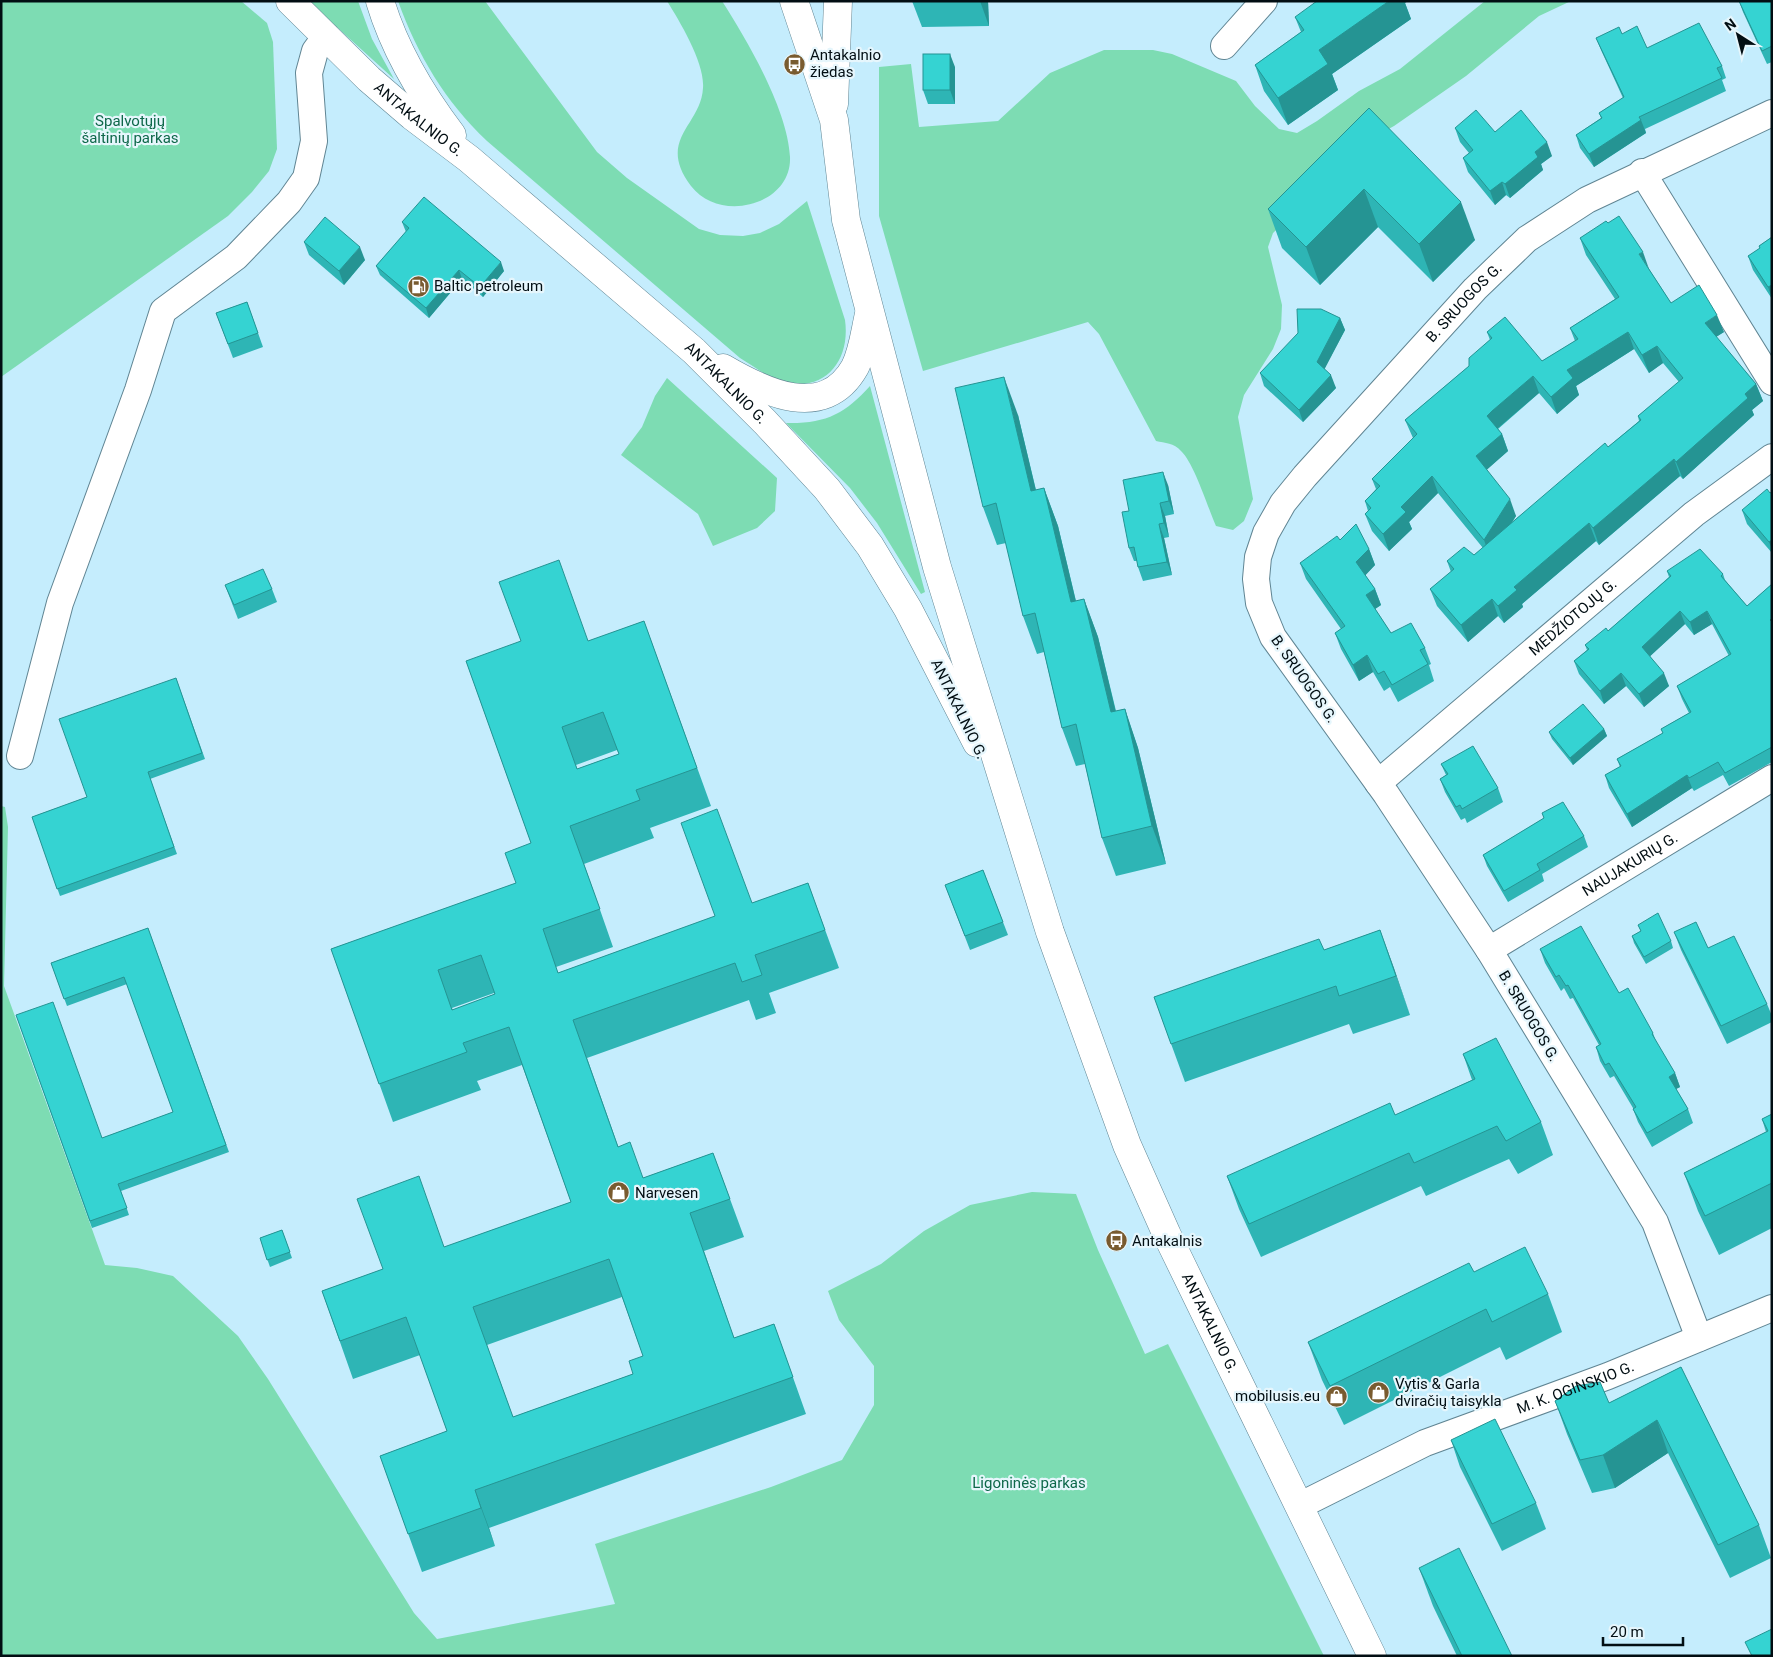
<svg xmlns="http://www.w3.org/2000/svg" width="1773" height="1657" font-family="Roboto,sans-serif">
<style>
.green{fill:#7ddcb3}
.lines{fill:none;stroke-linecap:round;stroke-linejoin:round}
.street-casing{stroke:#608593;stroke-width:28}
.primary-casing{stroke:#608593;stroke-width:29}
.street{stroke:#fff;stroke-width:26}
.primary{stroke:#fff;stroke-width:28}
.wall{fill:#2eb5b5;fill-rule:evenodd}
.shaded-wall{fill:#259493}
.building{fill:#35d3d2;stroke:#259493;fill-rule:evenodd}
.labels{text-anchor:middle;stroke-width:4.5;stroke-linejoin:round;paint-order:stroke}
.poi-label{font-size:15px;fill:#020e13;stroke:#e6f6fc;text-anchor:start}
.street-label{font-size:15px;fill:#020e13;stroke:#e6f6fc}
.park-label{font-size:15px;fill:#0e684a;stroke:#e6f6fc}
</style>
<rect width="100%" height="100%" fill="#c5edfd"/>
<g class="green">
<polygon points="1,1 241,1 267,23 273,42 277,149 269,171 252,192 228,216 1,377"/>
<polygon points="308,1 358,1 372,39 394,79"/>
<path d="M398,1H485L597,152L627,178L699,229L720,235L743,236L760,233L779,224L807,201L845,320C851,363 822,396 777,380C764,375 752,365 740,358L487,141C445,101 418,56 398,1Z"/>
<path d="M667,1H722C747,40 788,110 790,157C792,205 720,224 691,186C656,139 701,126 703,88C705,63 680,22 667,1Z"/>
<path d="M1485,1H1571L1539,16L1466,76L1394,126L1372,138L1273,233L1268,247L1282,305L1281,329L1273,349L1244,395L1238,417L1253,499L1244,521L1233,530L1216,526C1208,508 1194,463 1181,451C1174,443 1165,443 1156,441L1099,334L1088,322L923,371L879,216V67L911,64L919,127L998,121L1050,73L1104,50H1153L1172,54L1236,81L1255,106L1279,129L1297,133L1317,121L1359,91L1400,69Z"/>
<polygon points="667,378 777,478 775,511 757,528 713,546 698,514 621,455 642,427 655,396"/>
<path d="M870,386L925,592L921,594L877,523L850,488L786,423C825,424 845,414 870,386Z"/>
<polygon points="1,806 5,807 8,827 4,986 105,1265 137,1268 173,1276 238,1336 268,1379 414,1613 437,1639 615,1604 595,1544 771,1487 842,1460 874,1405 874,1366 839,1320 828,1291 881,1264 924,1231 970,1205 1032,1192 1076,1194 1098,1250 1145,1354 1168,1344 1324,1656 1,1656"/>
</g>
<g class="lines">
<defs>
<g id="street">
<polyline points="1224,46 1264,1"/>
<polyline points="1642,172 1772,382"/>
<polyline points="20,756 60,603 138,390 163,311 236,257 289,202 306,178 314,141 309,73 315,51 326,36"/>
<path id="s1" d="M1378,783L1694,514L1772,457"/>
<path id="s2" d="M1489,950L1772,778"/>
<path id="s3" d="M1699,1338L1655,1222L1489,950L1386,794L1273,637L1259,603L1256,579L1258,557L1266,533L1283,503L1305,476L1475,289L1527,239L1587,200L1772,113"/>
<path id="s4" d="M1299,1506L1425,1443L1608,1376L1772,1308"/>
</g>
<g id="primary">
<path id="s5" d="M290,1L369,79L412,116L469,159L694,351L765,422L827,489L870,546L908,609L977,743"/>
<path d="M380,1C395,51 421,94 452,135"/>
<path id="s6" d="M794,1L834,120L846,220L937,567L1050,932L1127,1145L1167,1235L1372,1656"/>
<polyline points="834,104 838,1"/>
<path d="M723,368C764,392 824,422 855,367C863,351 865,331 869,314"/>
</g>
</defs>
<use href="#street" class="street-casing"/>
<use href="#primary" class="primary-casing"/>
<use href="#street" class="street"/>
<use href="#primary" class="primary"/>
</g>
<g class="wall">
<polygon points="912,1 988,1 989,26 922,27"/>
<polygon points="1739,1 1772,1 1772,62 1767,64 1743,12"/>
<polygon points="1405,3 1411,19 1332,74 1338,90 1288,125 1264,91 1255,65 1301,32 1295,17"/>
<polygon points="1622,34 1647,48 1722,66 1726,78 1722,80 1726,91 1645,129 1646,133 1594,167 1580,148 1576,135 1601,118 1599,113 1623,98 1601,50 1596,38"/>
<polygon points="955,67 955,104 928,104 923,90"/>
<polygon points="1369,108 1475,240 1433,282 1378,227 1320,285 1282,248 1268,209"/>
<polygon points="1455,128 1495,132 1552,156 1541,164 1543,170 1510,198 1506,195 1495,205 1468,172 1463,158 1469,153 1460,142"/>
<polygon points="402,222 504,271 483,297 462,279 429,318 380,275 376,266 406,232"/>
<path d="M1608,223L1649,269L1671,303L1724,332L1716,337L1756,384L1763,401L1752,410L1754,415L1683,479L1680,476L1599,545L1596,541L1522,604L1523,607L1504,623L1498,616L1468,642L1437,606L1430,589L1451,572L1447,561L1474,555L1483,548L1438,493L1409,522L1412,529L1389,551L1372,531L1365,514L1368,511L1365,501L1376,489L1372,479L1413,438L1405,420L1469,366L1490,340L1487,332L1542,361L1575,341L1570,328L1615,299L1586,255L1580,238ZM1634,349L1649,373L1663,363L1679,382L1638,416L1639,421L1608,447L1512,522L1516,516L1486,470L1508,451L1502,434L1498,429L1539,393L1557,414L1579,395L1576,386Z"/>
<polygon points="1772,237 1772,299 1753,270 1748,256 1760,249 1759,246"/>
<polygon points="304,242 365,260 344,285 309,255"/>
<polygon points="247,302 263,347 233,358 216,313"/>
<polygon points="1340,318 1345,330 1324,369 1336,388 1303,422 1264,386 1260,373"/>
<polygon points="1018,415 1036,490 1044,488 1058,526 1076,601 1084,599 1098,637 1116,711 1125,709 1138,748 1166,864 1116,876 1102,838 1085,764 1076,766 1062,728 1044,652 1037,654 1023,616 1006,543 997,545 983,507"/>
<polygon points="1168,485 1174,514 1165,516 1169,537 1164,538 1172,575 1143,581 1138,567 1137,561 1134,561 1129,548 1129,511"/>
<polygon points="1772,492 1772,553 1747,524 1742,510"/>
<polygon points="1340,540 1369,549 1375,565 1365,575 1375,589 1381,605 1375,609 1391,633 1425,648 1431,664 1429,665 1434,681 1398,702 1390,687 1384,691 1373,672 1359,681 1341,649 1335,633 1341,629 1306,579 1300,563"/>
<polygon points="1667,571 1723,574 1725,580 1747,606 1772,584 1772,762 1729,786 1723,775 1694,791 1692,788 1632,827 1609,788 1605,775 1620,767 1617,759 1663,733 1661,729 1689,713 1682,699 1677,686 1729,656 1712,624 1694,635 1685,624 1650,656 1669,686 1644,707 1626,686 1604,704 1579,674 1574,661 1587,650 1585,645 1608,631 1669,577"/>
<polygon points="225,585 272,589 277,602 238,619"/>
<path d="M644,621L711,806L650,828L654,838L584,864L613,947L556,967L558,973L808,883L839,968L769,993L776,1013L756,1020L749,1000L587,1058L618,1146L643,1178L713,1153L744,1237L704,1251L734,1338L774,1324L806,1414L489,1528L495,1546L422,1572L380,1456L447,1431L420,1355L353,1379L322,1291L571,1202L522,1065L477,1081L481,1090L393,1122L331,949L516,883L531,843L466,661L589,641ZM617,750L619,754L577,769L576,765ZM494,993L495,994L453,1010L452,1008ZM622,1297L643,1356L633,1374L513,1417L487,1345Z"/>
<polygon points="176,678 205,759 150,779 177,854 60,896 32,817 87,797"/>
<polygon points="1604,729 1607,736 1573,765 1552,739 1549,732"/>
<polygon points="1441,764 1498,788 1503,802 1467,823 1465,818 1461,820 1445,792 1440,779 1446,775"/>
<polygon points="1542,813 1584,836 1588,847 1542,874 1544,881 1508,902 1487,866 1483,855 1544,818"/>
<polygon points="983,870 1008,935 970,950 945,885"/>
<polygon points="1638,925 1671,941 1673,948 1646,964 1634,943 1632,936 1641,931"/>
<polygon points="148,928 229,1152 121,1191 129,1215 92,1228 16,1015 102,1138 173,1112 127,984 67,1006 51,963"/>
<polygon points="1380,930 1410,1015 1353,1034 1349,1024 1185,1082 1154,997 1324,950"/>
<polygon points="1674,932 1767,1004 1772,1016 1772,1022 1727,1044 1681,950"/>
<polygon points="1540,949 1619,993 1653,1033 1657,1044 1675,1073 1680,1087 1676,1089 1688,1109 1693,1123 1652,1147 1638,1122 1633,1109 1633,1108 1614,1076 1610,1078 1600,1061 1596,1047 1599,1045 1573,998 1570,999 1564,988 1561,991 1545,963"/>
<polygon points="1463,1054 1541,1122 1553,1155 1518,1174 1509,1159 1426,1196 1421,1186 1261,1257 1239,1209 1227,1176 1395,1115 1472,1080"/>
<polygon points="1772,1114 1772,1228 1719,1255 1698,1211 1684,1173 1766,1132 1762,1119"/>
<polygon points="282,1230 292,1258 270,1267 260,1238"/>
<polygon points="1474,1272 1548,1294 1562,1332 1506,1360 1500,1347 1344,1425 1322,1380 1308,1342"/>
<polygon points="1681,1367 1759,1525 1771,1558 1730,1578 1668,1453 1615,1488 1592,1493 1567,1434 1555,1401 1609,1403"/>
<polygon points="1451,1440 1536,1503 1546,1529 1502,1551 1460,1467"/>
<polygon points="1419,1568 1512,1656 1457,1656 1433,1606"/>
</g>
<g class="shaded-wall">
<polygon points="980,1 988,1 989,26"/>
<polygon points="1389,1 1408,1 1405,3 1411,19 1332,74 1338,90 1288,125 1278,98 1319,50"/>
<polygon points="950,54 955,67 955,104 950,90"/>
<polygon points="1641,120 1646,133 1594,167 1589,154"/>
<polygon points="1547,142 1552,156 1541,164 1543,170 1510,198 1505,184 1535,152"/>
<polygon points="1502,182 1506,195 1495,205 1490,191"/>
<polygon points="1364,189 1378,227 1320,285 1306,247"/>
<polygon points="1461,202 1475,240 1433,282 1419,244"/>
<polygon points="360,247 365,260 344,285 339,271"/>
<polygon points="1643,252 1649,269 1639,254"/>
<polygon points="501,262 504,271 483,297 480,287"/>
<polygon points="459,270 462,279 429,318 426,308"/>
<polygon points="1772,285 1772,298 1768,287"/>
<polygon points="1717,315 1724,332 1711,340 1705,323"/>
<polygon points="1340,318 1345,330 1322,374 1317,362"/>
<polygon points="1628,332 1634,349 1576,386 1579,395 1557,414 1551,397 1567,370"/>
<polygon points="1657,346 1663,363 1649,373 1642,355"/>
<polygon points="1331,375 1336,388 1303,422 1299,410"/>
<polygon points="1533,376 1539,393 1498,428 1493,433 1487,416 1492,411"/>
<polygon points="1004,377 1018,415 1045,529 1031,491"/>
<polygon points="1756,384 1763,401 1752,410 1754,415 1683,479 1676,462 1745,394"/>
<polygon points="1502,434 1508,451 1482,474 1476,456"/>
<polygon points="1674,459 1680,476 1599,545 1593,528"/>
<polygon points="1163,472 1168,485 1174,514 1169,501"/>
<polygon points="1432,476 1438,493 1409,522 1412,529 1389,551 1383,534 1401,507"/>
<polygon points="1044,488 1058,526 1085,640 1071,602"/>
<polygon points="1510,499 1516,516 1490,557 1484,540"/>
<polygon points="1160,503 1165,516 1169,537 1164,523"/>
<polygon points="1589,523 1596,541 1522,604 1523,607 1504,623 1498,606 1514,587"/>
<polygon points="1159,524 1164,538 1172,575 1167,562"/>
<polygon points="1772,540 1772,549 1769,542"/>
<polygon points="1369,549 1375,565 1362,579 1356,562"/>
<polygon points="1375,589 1381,605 1372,611 1366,595"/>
<polygon points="1084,599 1098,637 1125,751 1111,712"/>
<polygon points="1492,599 1498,616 1468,642 1461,625"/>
<polygon points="1680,611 1685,624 1646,660 1642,647"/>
<polygon points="1707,611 1712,624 1694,635 1690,622"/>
<polygon points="1367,655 1373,672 1359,681 1353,665"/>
<polygon points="1621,673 1626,686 1604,704 1600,691"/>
<polygon points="1664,673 1669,686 1644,707 1639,694"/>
<polygon points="1125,709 1138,748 1166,864 1152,826"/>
<polygon points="1604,729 1607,736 1573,765 1570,758"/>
<polygon points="1687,775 1692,788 1632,827 1627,814"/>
<polygon points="1380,930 1394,968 1410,1015 1396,976"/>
<polygon points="1675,1073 1680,1087 1674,1090 1669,1077"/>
<polygon points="1657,1420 1668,1453 1615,1488 1603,1455"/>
<polygon points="475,1490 489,1528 495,1546 481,1508"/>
</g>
<g class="building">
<polygon points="1317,1 1389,1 1319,50 1328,64 1278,98 1255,65 1304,30 1295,17"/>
<polygon points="1739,1 1772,1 1772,46 1762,51"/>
<polygon points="1699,23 1722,66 1717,68 1722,78 1639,117 1641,120 1589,154 1576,135 1602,118 1599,113 1624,97 1596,38 1619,27 1622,34 1637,26 1647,48"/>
<rect x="923" y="54" width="27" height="36"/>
<polygon points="1369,108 1461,202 1419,244 1364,189 1306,247 1268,209"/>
<polygon points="1476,110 1495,132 1521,110 1547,142 1535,152 1538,157 1505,184 1502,182 1490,191 1463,158 1473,150 1455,128"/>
<polygon points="424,197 501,262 480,287 459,270 426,308 376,266 409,228 402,222"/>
<polygon points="1619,216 1643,252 1639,254 1671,303 1699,285 1717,315 1705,323 1756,384 1745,394 1748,398 1676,462 1674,459 1593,528 1589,523 1514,587 1517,590 1498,606 1492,599 1461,625 1430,589 1454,569 1447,561 1464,547 1474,555 1605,443 1608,447 1641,420 1638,416 1683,378 1657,346 1642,355 1628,332 1567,370 1573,378 1551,397 1533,376 1492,411 1487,416 1502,434 1476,456 1510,499 1484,540 1432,476 1401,507 1406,512 1383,534 1365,514 1371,508 1365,501 1380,486 1372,479 1417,434 1405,420 1469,366 1469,358 1492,338 1487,332 1505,317 1542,361 1578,339 1570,328 1619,297 1580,238 1606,221 1608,223"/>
<polygon points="325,217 360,247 339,271 304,242"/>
<polygon points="1772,237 1772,285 1768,287 1748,256 1760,248 1759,246"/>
<polygon points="247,302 258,333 228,344 216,313"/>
<polygon points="1297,309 1321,309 1340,318 1317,362 1331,375 1299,410 1260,373 1298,333"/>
<polygon points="1004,377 1031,491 1044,488 1071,602 1084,599 1111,712 1125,709 1152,826 1102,838 1076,724 1062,728 1035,613 1023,616 996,503 983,507 955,388"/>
<polygon points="1163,472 1169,501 1160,503 1164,523 1159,524 1167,562 1138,567 1134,547 1129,548 1122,512 1129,511 1123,480"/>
<polygon points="1767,489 1770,493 1772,492 1772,540 1769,542 1742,510"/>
<polygon points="1356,524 1369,549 1356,562 1375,589 1366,595 1391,633 1411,623 1425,648 1420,650 1428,664 1392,685 1384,671 1378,674 1367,655 1353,665 1335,633 1345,626 1300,563 1337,536 1340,540"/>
<polygon points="1700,549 1723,574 1721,576 1747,606 1772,584 1772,618 1770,620 1772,622 1772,747 1725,773 1718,762 1689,778 1687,775 1627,814 1605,775 1621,766 1617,759 1663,733 1661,729 1691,712 1677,686 1731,654 1707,611 1690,622 1680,611 1642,647 1664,673 1639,694 1621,673 1600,691 1574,661 1589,649 1585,645 1606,628 1608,631 1671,576 1667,571"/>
<path d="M559,560L588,641L644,621L697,768L636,790L640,800L570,826L600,909L543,929L558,973L715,916L681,823L717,809L752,903L808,883L825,930L755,955L762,975L742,982L735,963L573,1020L618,1147L630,1142L643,1178L713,1153L730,1199L690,1213L734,1338L774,1324L793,1377L475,1490L481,1508L408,1534L380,1456L447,1431L406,1317L340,1341L322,1291L383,1269L357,1199L419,1176L444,1247L571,1202L509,1027L463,1043L467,1052L379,1084L331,949L516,883L505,853L531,843L466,661L521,641L499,582ZM603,712L619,754L577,769L562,727ZM481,955L495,994L452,1010L438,970ZM609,1259L643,1356L629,1361L633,1374L513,1417L473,1307Z"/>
<polygon points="263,569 272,589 234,605 225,585"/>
<polygon points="176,678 202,753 148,772 174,847 57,889 32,817 87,797 59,719"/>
<polygon points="1583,704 1604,729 1570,758 1549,732"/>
<polygon points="1473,746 1498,788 1462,809 1460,805 1456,807 1440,779 1448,774 1441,764"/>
<polygon points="1563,802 1584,836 1537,864 1540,870 1504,891 1483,855 1544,818 1542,813"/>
<polygon points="983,870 1003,922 965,936 945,885"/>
<polygon points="1658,913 1671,941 1644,957 1632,936 1641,931 1638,925"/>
<polygon points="1696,922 1708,948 1734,936 1767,1004 1721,1026 1674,932"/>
<polygon points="1581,926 1619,993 1628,988 1653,1033 1652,1034 1675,1073 1669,1077 1688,1109 1647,1133 1633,1109 1636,1107 1609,1063 1605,1065 1596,1047 1601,1044 1568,985 1566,986 1559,975 1556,977 1540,949"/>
<polygon points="148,928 226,1145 118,1184 127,1208 90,1221 16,1015 53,1002 102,1138 173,1112 124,977 64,999 51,963"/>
<polygon points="1380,930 1396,976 1339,996 1336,986 1171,1044 1154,997 1319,939 1324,950"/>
<polygon points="1496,1038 1541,1122 1506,1141 1497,1126 1414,1163 1409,1153 1249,1224 1227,1176 1390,1103 1395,1115 1475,1079 1463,1054"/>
<polygon points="1772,1114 1772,1183 1705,1216 1684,1173 1768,1131 1762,1119"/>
<polygon points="282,1230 290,1252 267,1260 260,1238"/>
<polygon points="1525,1247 1548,1294 1492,1322 1486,1309 1330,1386 1308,1342 1469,1263 1474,1272"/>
<polygon points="1681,1367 1759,1525 1718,1545 1657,1420 1603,1455 1580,1460 1555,1401 1576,1386 1600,1382 1609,1403"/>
<polygon points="1495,1419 1536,1503 1492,1524 1451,1440"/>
<polygon points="1459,1548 1512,1656 1462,1656 1419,1568"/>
<polygon points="1772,1629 1772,1656 1752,1656 1745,1642"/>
</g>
<defs>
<symbol id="bus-disc" viewBox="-11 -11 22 22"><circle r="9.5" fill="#795b2f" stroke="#e6f6fc"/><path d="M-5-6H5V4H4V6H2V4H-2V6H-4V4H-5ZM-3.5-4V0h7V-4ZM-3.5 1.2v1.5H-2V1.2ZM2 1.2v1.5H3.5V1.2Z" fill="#fff"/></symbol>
<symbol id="fuel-disc" viewBox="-11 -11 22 22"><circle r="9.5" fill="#795b2f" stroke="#e6f6fc"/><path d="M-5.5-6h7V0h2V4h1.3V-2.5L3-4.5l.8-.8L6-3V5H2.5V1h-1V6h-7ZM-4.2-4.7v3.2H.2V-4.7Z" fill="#fff"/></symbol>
<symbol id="shop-disc" viewBox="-11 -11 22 22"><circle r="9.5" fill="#795b2f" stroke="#e6f6fc"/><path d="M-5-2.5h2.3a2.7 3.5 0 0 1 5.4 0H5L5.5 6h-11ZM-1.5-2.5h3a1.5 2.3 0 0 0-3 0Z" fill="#fff"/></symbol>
</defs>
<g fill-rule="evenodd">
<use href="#bus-disc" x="782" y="52" width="25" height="25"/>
<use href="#fuel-disc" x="406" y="274" width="25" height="25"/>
<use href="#shop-disc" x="606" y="1180" width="25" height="25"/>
<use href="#bus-disc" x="1104" y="1228" width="25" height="25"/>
<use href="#shop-disc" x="1366" y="1380" width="25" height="25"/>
<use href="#shop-disc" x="1324" y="1384" width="25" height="25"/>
</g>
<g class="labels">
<g class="poi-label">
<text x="810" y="60">Antakalnio<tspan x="810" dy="17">žiedas</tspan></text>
<text x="434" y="291">Baltic petroleum</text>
<text x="635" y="1198">Narvesen</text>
<text x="1132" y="1246">Antakalnis</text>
<text x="1395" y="1389">Vytis &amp; Garla<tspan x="1395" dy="17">dviračių taisykla</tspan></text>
<text x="1320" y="1401" text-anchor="end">mobilusis.eu</text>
</g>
<g class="street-label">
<text dy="5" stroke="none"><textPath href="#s5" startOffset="175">ANTAKALNIO G.</textPath></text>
<text dy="5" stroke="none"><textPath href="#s3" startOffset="1236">B. SRUOGOS G.</textPath></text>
<text dy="5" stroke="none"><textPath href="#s5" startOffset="580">ANTAKALNIO G.</textPath></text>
<text dy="5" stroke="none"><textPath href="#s1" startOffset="256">MEDŽIOTOJŲ G.</textPath></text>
<text transform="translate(1304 679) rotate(55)" y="5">B. SRUOGOS G.</text>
<text transform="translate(959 709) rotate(64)" y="5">ANTAKALNIO G.</text>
<text dy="5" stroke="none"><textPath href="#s2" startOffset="165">NAUJAKURIŲ G.</textPath></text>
<text transform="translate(1529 1016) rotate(59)" y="5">B. SRUOGOS G.</text>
<text dy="5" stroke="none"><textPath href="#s6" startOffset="1390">ANTAKALNIO G.</textPath></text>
<text dy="5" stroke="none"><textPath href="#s4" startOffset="301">M. K. OGINSKIO G.</textPath></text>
</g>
<g class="park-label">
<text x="130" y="126">Spalvotųjų<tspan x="130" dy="17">šaltinių parkas</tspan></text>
<text x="1029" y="1488">Ligoninės parkas</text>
</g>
</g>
<rect width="1773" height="1657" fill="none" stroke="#020e13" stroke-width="5"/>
<g transform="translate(1738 35) rotate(324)" stroke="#e6f6fc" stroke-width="4" paint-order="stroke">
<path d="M0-4L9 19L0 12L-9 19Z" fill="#020e13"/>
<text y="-8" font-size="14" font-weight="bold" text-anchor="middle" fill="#020e13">N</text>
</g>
<path d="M1603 1637v8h80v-8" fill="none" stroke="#020e13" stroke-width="2.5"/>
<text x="1610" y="1637" font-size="15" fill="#020e13" stroke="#e6f6fc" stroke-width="4" paint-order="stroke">20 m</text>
</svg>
